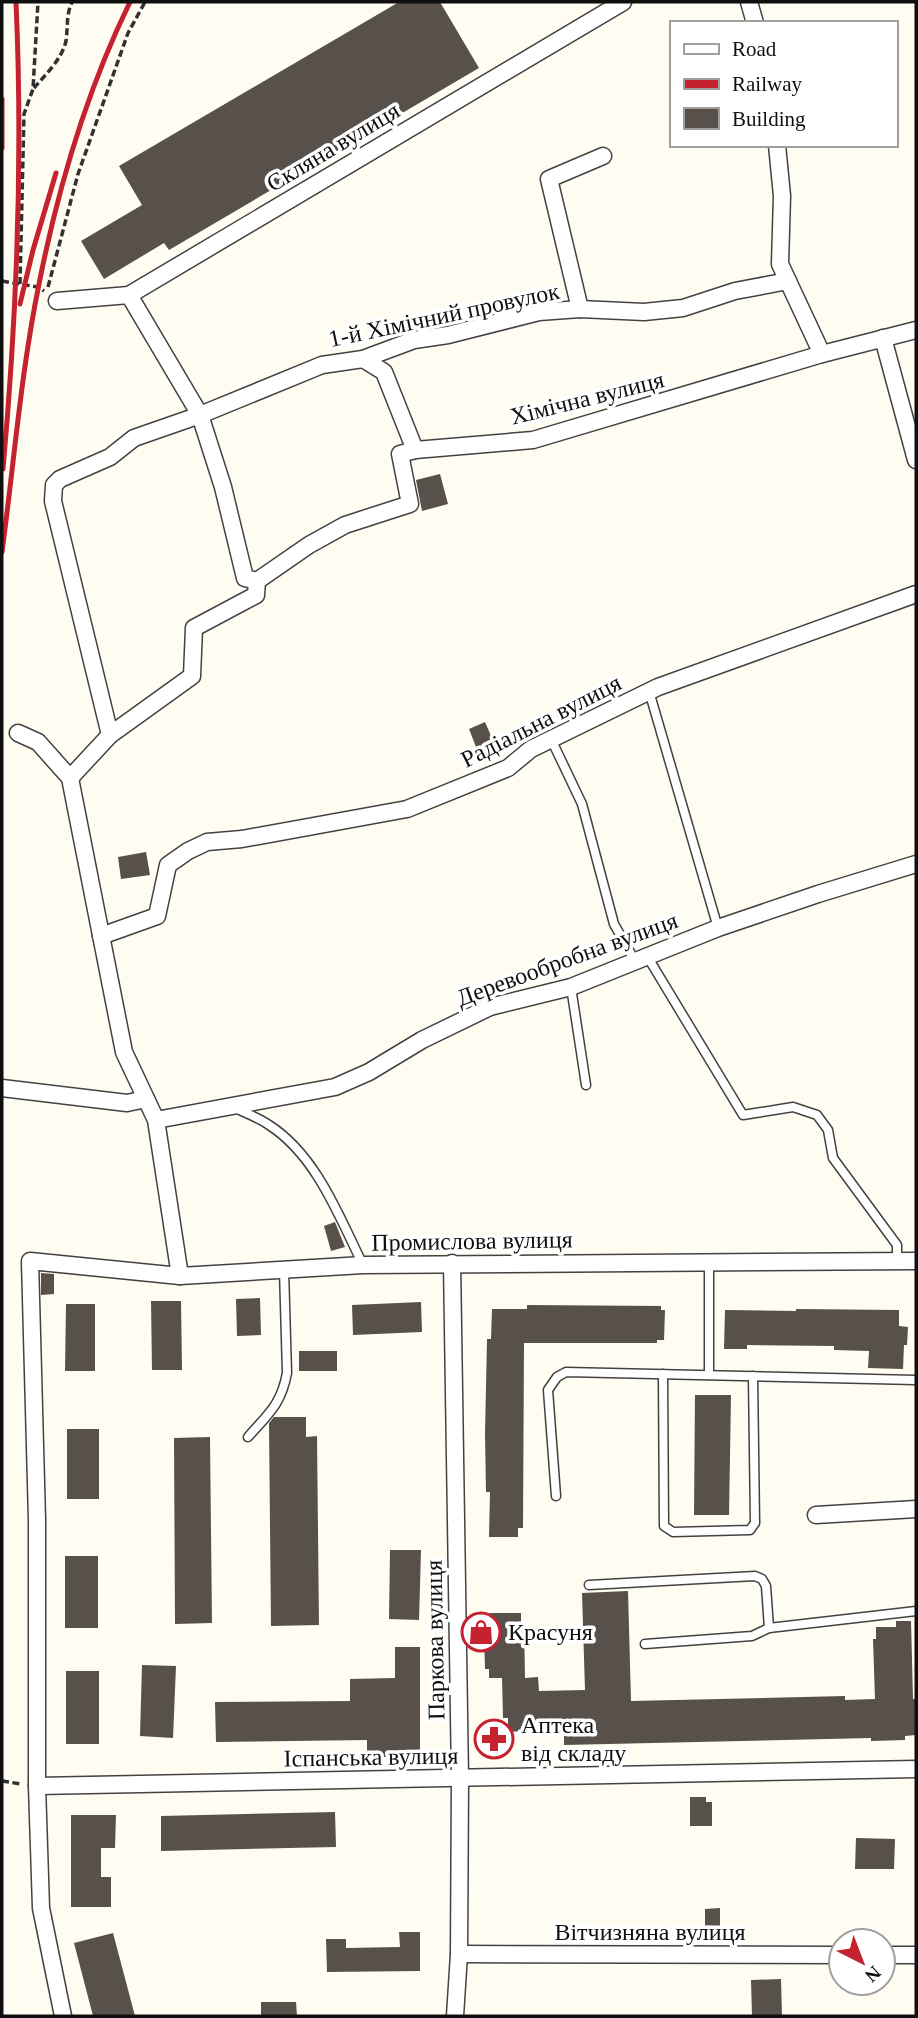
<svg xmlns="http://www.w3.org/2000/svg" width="918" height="2018" font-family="'Times New Roman',serif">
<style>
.building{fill:#58504b}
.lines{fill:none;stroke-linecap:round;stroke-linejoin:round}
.service-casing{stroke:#424242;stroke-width:11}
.minor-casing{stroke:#424242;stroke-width:19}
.path{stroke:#313131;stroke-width:3.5;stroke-dasharray:7 3.5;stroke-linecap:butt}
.service{stroke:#fff;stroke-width:8}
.minor{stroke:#fff;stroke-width:16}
.rail{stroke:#c4222f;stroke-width:5}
.labels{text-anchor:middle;stroke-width:7;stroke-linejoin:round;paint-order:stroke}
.street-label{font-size:24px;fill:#0f0f0f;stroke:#fff}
.poi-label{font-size:24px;fill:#0f0f0f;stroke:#fff;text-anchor:start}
</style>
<rect width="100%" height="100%" fill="#fffcf1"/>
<g class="building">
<polygon points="399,2 440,2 479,68 169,250 164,243 104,279 81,241 142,205 119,166"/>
<polygon points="440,474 448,504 422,511 416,480"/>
<polygon points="485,722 495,745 478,752 469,729"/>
<polygon points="146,852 150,875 121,879 118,857"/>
<polygon points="335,1222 345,1247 331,1251 324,1226"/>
<polygon points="41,1273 54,1274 54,1294 41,1295"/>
<polygon points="260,1298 261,1335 237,1336 236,1299"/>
<polygon points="151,1301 181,1301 182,1370 152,1370"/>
<polygon points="421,1302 422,1332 353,1335 352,1305"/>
<polygon points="66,1304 95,1304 95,1371 65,1371"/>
<polygon points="527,1305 661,1306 661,1310 665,1310 664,1340 657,1340 657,1343 524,1343 523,1528 518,1528 518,1537 489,1537 490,1492 486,1492 485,1434 487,1339 491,1339 492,1309 527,1309"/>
<polygon points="796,1309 899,1310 899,1326 908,1327 907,1345 904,1345 903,1369 868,1368 869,1351 834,1350 834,1346 747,1345 747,1349 724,1349 725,1310 796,1311"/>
<rect x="299" y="1351" width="38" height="20"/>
<polygon points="695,1395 731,1395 729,1515 694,1515"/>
<polygon points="274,1417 306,1417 306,1437 317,1436 319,1625 271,1626 269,1423"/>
<rect x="67" y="1429" width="32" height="70"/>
<polygon points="210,1437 212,1623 175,1624 174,1438"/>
<polygon points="390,1550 421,1550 419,1620 389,1619"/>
<rect x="65" y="1556" width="33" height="72"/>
<polygon points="628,1591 631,1701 845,1696 845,1700 875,1699 873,1639 876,1639 876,1627 896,1627 896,1621 911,1621 913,1699 916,1699 916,1735 905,1736 905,1740 871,1741 871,1738 564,1745 564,1726 524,1727 524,1731 508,1732 508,1718 503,1718 502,1678 489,1678 489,1669 485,1669 484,1632 490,1632 490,1613 521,1613 521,1622 524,1622 525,1678 538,1677 539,1691 585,1690 582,1593"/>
<polygon points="395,1647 420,1647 420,1767 395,1767 395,1757 367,1757 367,1740 216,1742 215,1702 350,1701 350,1679 395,1678"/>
<polygon points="142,1665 176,1666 173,1738 140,1736"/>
<rect x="66" y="1671" width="33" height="73"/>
<polygon points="690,1797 706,1797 706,1802 712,1802 712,1826 690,1826"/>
<polygon points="335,1812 336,1847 161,1851 161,1816"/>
<polygon points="71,1815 116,1815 115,1848 101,1848 101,1877 111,1877 111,1907 71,1907"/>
<polygon points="856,1838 895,1839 894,1869 855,1869"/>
<polygon points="720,1908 720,1931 705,1931 705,1909"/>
<polygon points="399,1932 420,1932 420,1971 327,1972 326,1939 346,1939 346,1948 400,1947"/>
<polygon points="113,1933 135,2016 93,2016 74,1943"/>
<polygon points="781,1979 782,2016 752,2016 751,1980"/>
<polygon points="261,2002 296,2002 297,2016 261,2016"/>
</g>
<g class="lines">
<defs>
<g id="service">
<polyline points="649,691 718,928"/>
<polyline points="551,739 582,804 614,924 635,961"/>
<polyline points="647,956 743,1115 793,1107 817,1115 828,1130 833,1158 897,1245 897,1261"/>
<polyline points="571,987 586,1085"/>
<path d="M235,1108C246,1113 259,1118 269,1125C316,1155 339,1216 363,1265"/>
<polyline points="663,1374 664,1526 673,1532 750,1530 755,1523 753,1376"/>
<polyline points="709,1375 709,1261"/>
<path d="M248,1437C268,1414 281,1405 287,1373L284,1270"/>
<polyline points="556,1496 548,1390 557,1377 566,1372 916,1380"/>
<polyline points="589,1585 755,1576 762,1579 766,1586 769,1628"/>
<polyline points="645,1644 752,1636 769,1628 916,1611"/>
</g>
<g id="minor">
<polyline points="749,2 755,23"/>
<polyline points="777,145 782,196 780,264 822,354"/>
<polyline points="129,295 200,415 223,487 245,578 257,581"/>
<polyline points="57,301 129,295 623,2"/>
<polyline points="580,309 549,179 603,156"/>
<polyline points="883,338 916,460"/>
<polyline points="363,359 384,372 415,450"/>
<polyline points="18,733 38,742 70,778 124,1052 156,1120 180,1276"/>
<polyline points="110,735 53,501 54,485 60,479 110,457 134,438 200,415 322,365 363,359 414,340 448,335 539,312 580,309 644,312 683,308 735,291 788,281"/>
<polyline points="70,778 110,735 192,676 194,628 256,595 257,581 309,545 345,525 410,504 400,454 415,450 533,440 822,354 916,330"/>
<polyline points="101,936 157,916 168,865 188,851 207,842 242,839 407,809 508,768 531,749 658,687 916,594"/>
<polyline points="2,1088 127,1103 146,1099"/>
<polyline points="156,1120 335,1087 369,1072 422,1040 490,1007 571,987 718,928 818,894 916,864"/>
<polyline points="452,1263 460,1778 459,1954 455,2016"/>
<polyline points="816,1515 916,1509"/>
<polyline points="37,1786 916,1769"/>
<polyline points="459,1954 841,1955"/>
<polyline points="883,1955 916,1955"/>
<polyline points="63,2016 41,1908 37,1786 37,1520 30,1261 180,1276 363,1265 916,1261"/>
</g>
</defs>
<use href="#service" class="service-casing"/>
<use href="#minor" class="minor-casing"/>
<g class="path">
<path d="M34,88C46,74 62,59 66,41C68,27 66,15 72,2"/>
<polyline points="2,281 38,287 44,291"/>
<polyline points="20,284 24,114 33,89 38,2"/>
<polyline points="48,287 78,174 128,33 145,2"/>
<polyline points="2,1781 21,1784"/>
</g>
<use href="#service" class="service"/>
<use href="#minor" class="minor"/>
<g class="rail">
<polyline points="2,99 2,148"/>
<polyline points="20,304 33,250 56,173"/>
<path d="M3,469C17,314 23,158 16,2"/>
<path d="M2,552C14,463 21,372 39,284C58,188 87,90 130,2"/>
</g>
</g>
<defs>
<symbol id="shop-ring" viewBox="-11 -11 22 22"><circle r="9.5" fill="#fff" stroke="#c4222f" stroke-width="1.5"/><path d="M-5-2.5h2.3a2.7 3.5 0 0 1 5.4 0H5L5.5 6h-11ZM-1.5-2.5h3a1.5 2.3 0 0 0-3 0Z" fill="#c4222f"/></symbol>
<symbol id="pharmacy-ring" viewBox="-11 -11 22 22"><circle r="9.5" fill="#fff" stroke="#c4222f" stroke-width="1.5"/><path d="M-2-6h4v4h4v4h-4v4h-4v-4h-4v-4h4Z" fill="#c4222f"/></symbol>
</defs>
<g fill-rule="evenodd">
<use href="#shop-ring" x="459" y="1610" width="44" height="44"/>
<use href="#pharmacy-ring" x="472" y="1717" width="44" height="44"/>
</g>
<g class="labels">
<g class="street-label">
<text transform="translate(333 147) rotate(-31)" y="8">Скляна вулиця</text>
<text transform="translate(444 315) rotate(-12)" y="8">1-й Хімічний провулок</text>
<text transform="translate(587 398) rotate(-14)" y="8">Хімічна вулиця</text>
<text transform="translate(541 721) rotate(-27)" y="8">Радіальна вулиця</text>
<text transform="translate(567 959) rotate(-20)" y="8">Деревообробна вулиця</text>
<text transform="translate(472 1241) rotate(-1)" y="8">Промислова вулиця</text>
<text transform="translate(435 1640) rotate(-91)" y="8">Паркова вулиця</text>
<text transform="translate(371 1757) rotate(-1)" y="8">Іспанська вулиця</text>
<text x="650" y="1940">Вітчизняна вулиця</text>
</g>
<g class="poi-label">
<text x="508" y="1640">Красуня</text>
<text x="521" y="1733">Аптека<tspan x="521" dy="28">від складу</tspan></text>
</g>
</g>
<rect width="918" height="2018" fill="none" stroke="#0f0f0f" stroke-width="7"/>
<rect x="670" y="21" width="228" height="126" fill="#ffffff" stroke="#9f9f9f" stroke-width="2"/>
<rect x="684" y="44" width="35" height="10" fill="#ffffff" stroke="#9f9f9f" stroke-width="2"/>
<text x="732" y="56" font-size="21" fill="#0f0f0f">Road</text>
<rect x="684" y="79" width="35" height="10" fill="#c4222f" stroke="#9f9f9f" stroke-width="2"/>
<text x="732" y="91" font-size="21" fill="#0f0f0f">Railway</text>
<rect x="684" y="108" width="35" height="21" fill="#58504b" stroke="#9f9f9f" stroke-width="2"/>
<text x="732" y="126" font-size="21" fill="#0f0f0f">Building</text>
<g transform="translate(862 1962) rotate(138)"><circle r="33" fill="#ffffff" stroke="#9f9f9f" stroke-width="2"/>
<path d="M0-5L12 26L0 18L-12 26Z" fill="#c4222f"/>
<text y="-10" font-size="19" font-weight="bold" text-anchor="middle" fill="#0f0f0f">N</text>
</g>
</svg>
